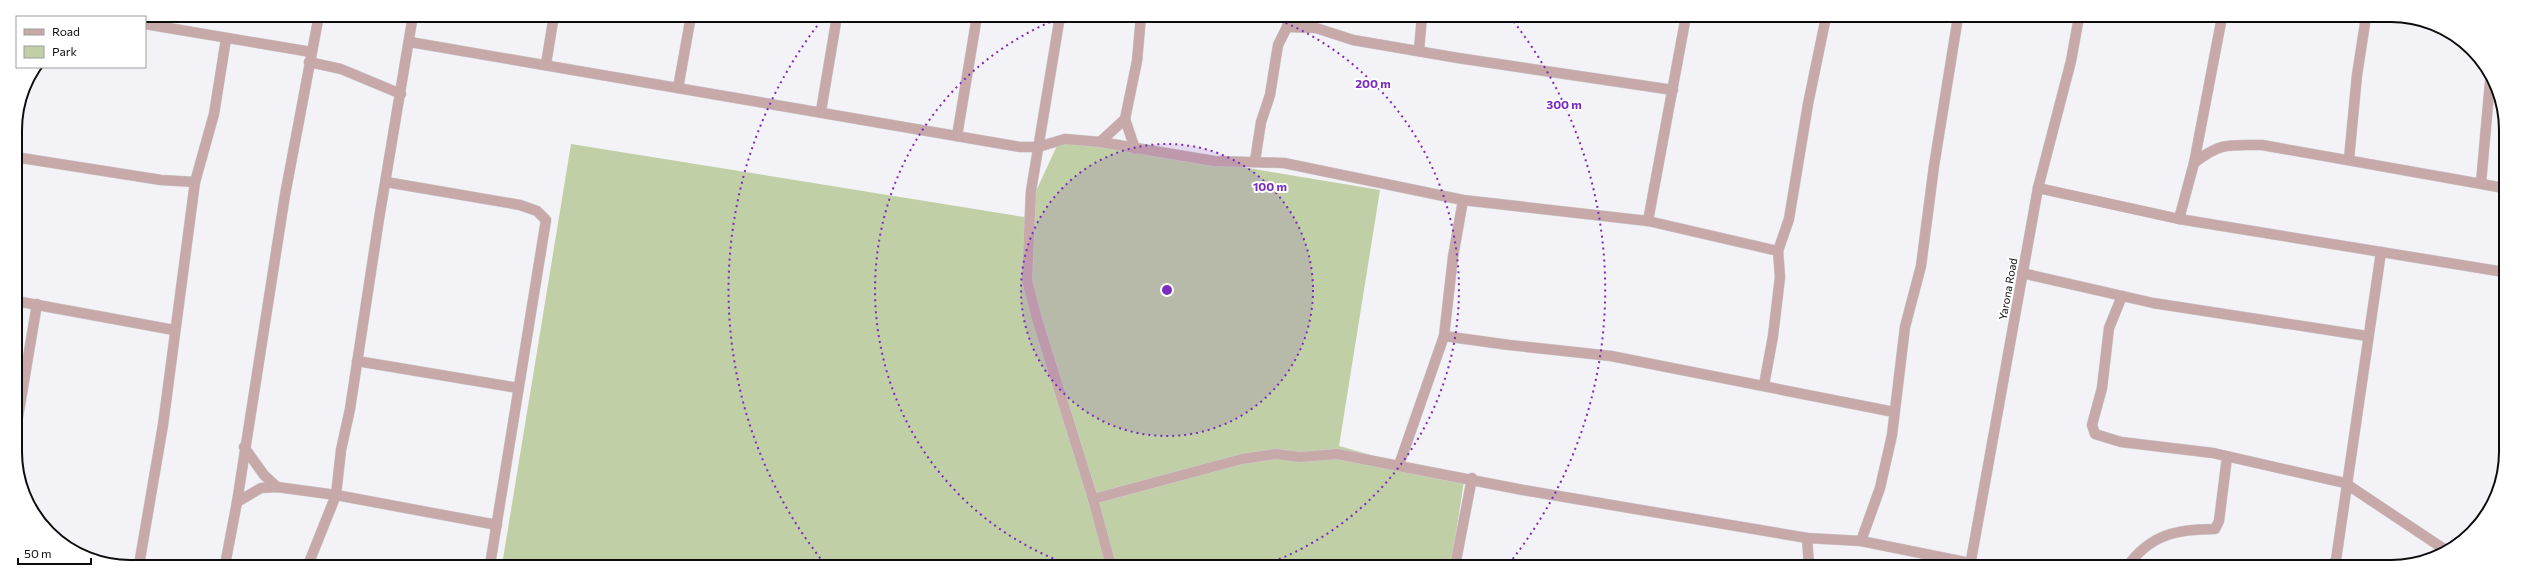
<svg xmlns="http://www.w3.org/2000/svg" width="2521" height="582" font-family="Commissioner,sans-serif">
<style>
.green{fill:#c0cfa5}
.lines{fill:none;stroke-linecap:round;stroke-linejoin:round}
.street-casing{stroke:#cecdd1;stroke-width:11}
.street{stroke:#c7a9a9;stroke-width:10}
.ring{fill:none;stroke:#7b2cbf;stroke-width:2;stroke-dasharray:2 4}
.labels{text-anchor:middle;stroke-width:4;stroke-linejoin:round;paint-order:stroke}
.street-label{font-size:11px;fill:#0c0c0d;stroke:#fff}
.rim{fill:none;stroke:#0c0c0d;stroke-width:2}
.centre{fill:#7b2cbf;stroke:#fff;stroke-width:2}
.ring-label{font-size:12px;text-anchor:middle;font-weight:bold;fill:#7b2cbf;stroke:#fff;stroke-width:4;stroke-linejoin:round;paint-order:stroke}
</style>
<rect width="100%" height="100%" fill="#f3f2f6"/>
<polygon class="green" points="1061,137 1380,190 1339,446 1464,481 1451,566 502,565 571,144 1024,217"/>
<g class="lines">
<defs>
<g id="street">
<polyline points="1060,16 1031,191 1027,280 1037,319 1093,499 1111,566"/>
<polyline points="145,24 311,52"/>
<polyline points="1287,27 1316,28 1353,40 1458,58 1673,90"/>
<polyline points="410,42 1020,147 1038,147 1065,139 1100,142 1214,161 1284,163 1463,200 1648,221 1778,251"/>
<polyline points="1419,50 1422,16"/>
<polyline points="309,62 341,69 401,94"/>
<polyline points="546,64 554,15"/>
<polyline points="678,88 691,16"/>
<polyline points="821,111 837,16"/>
<polyline points="957,136 977,16"/>
<polyline points="1100,142 1125,119"/>
<polyline points="1135,149 1125,119 1137,61 1141,16"/>
<polyline points="15,157 161,180 195,182"/>
<polyline points="2349,159 2357,75 2366,17"/>
<polyline points="1255,161 1261,122 1270,95 1278,45 1287,27 1289,16"/>
<path d="M2194,163C2221,142 2229,145 2262,145L2504,188"/>
<polyline points="386,182 520,205 537,211 546,220 490,565"/>
<polyline points="2481,183 2490,82"/>
<polyline points="2038,188 2179,219 2504,272"/>
<polyline points="2179,219 2194,163 2222,17"/>
<polyline points="1648,221 1686,16"/>
<polyline points="2022,273 2153,303 2367,336"/>
<polyline points="2122,296 2109,328 2102,388 2092,425 2095,434 2121,442 2213,453 2345,483 2447,551"/>
<polyline points="16,301 174,330"/>
<polyline points="1444,336 1509,345 1611,356 1894,412"/>
<polyline points="357,361 518,388"/>
<polyline points="1764,385 1773,336 1780,277 1778,251 1789,219 1808,104 1826,17"/>
<polyline points="17,423 37,304"/>
<polyline points="244,447 264,475 277,487"/>
<polyline points="1399,465 1444,336 1453,257 1463,200"/>
<polyline points="1093,499 1242,459 1275,454 1300,457 1337,454 1523,490 1807,538 1861,541 1970,563"/>
<polyline points="237,502 261,488 277,487 336,495 497,525"/>
<polyline points="1807,538 1809,566"/>
<polyline points="1861,541 1880,488 1892,435 1905,327 1921,266 1934,166 1958,17"/>
<polyline points="139,565 163,425 195,182 214,114 226,39"/>
<polyline points="225,565 237,502 285,195 319,15"/>
<polyline points="308,565 336,495 341,450 350,409 379,219 413,15"/>
<polyline points="1455,566 1472,478"/>
<polyline points="1970,566 2038,188 2071,61 2079,17"/>
<path d="M2127,567C2150,534 2178,529 2215,529L2219,521L2227,457"/>
<polyline points="2330,567 2336,560 2381,252"/>
</g>
</defs>
<use href="#street" class="street-casing"/>
<use href="#street" class="street"/>
</g>
<circle cx="1167" cy="290" r="146" fill="#7b2cbf" fill-opacity=".12"/>
<g class="ring">
<circle cx="1167" cy="290" r="146"/>
<path d="M1070 565A292 292 0 0 1 1065 16M1269 16A292 292 0 0 1 1264 565"/>
<path d="M824 563A438 438 0 0 1 824 17M1510 17A438 438 0 0 1 1507 566"/>
</g>
<g class="labels">
<g class="street-label">
<text transform="translate(2008 289) rotate(-80)" y="4">Yarona Road</text>
</g>
</g>
<path d="M0 0H2521V582H0ZM130 22H2391A108 108 0 0 1 2499 130V452A108 108 0 0 1 2391 560H130A108 108 0 0 1 22 452V130A108 108 0 0 1 130 22Z" fill="#fff" fill-rule="evenodd"/>
<path class="rim" d="M130 22H2391A108 108 0 0 1 2499 130V452A108 108 0 0 1 2391 560H130A108 108 0 0 1 22 452V130A108 108 0 0 1 130 22Z"/>
<circle cx="1167" cy="290" r="6" class="centre"/>
<g class="ring-label">
<text x="1373" y="88">200 m</text>
<text x="1564" y="109">300 m</text>
<text x="1270" y="191">100 m</text>
</g>
<rect x="16" y="16" width="130" height="52" fill="#ffffff" stroke="#9e9e9e"/>
<rect x="24" y="29" width="20" height="6" fill="#c7a9a9" stroke="#9e9e9e"/>
<text x="52" y="36" font-size="12" fill="#0c0c0d">Road</text>
<rect x="24" y="46" width="20" height="12" fill="#c0cfa5" stroke="#9e9e9e"/>
<text x="52" y="56" font-size="12" fill="#0c0c0d">Park</text>
<path d="M18 558v6h73v-6" fill="none" stroke="#0c0c0d" stroke-width="2"/>
<text x="24" y="558" font-size="12" fill="#0c0c0d" stroke="#ffffff" stroke-width="3" paint-order="stroke">50 m</text>
</svg>
